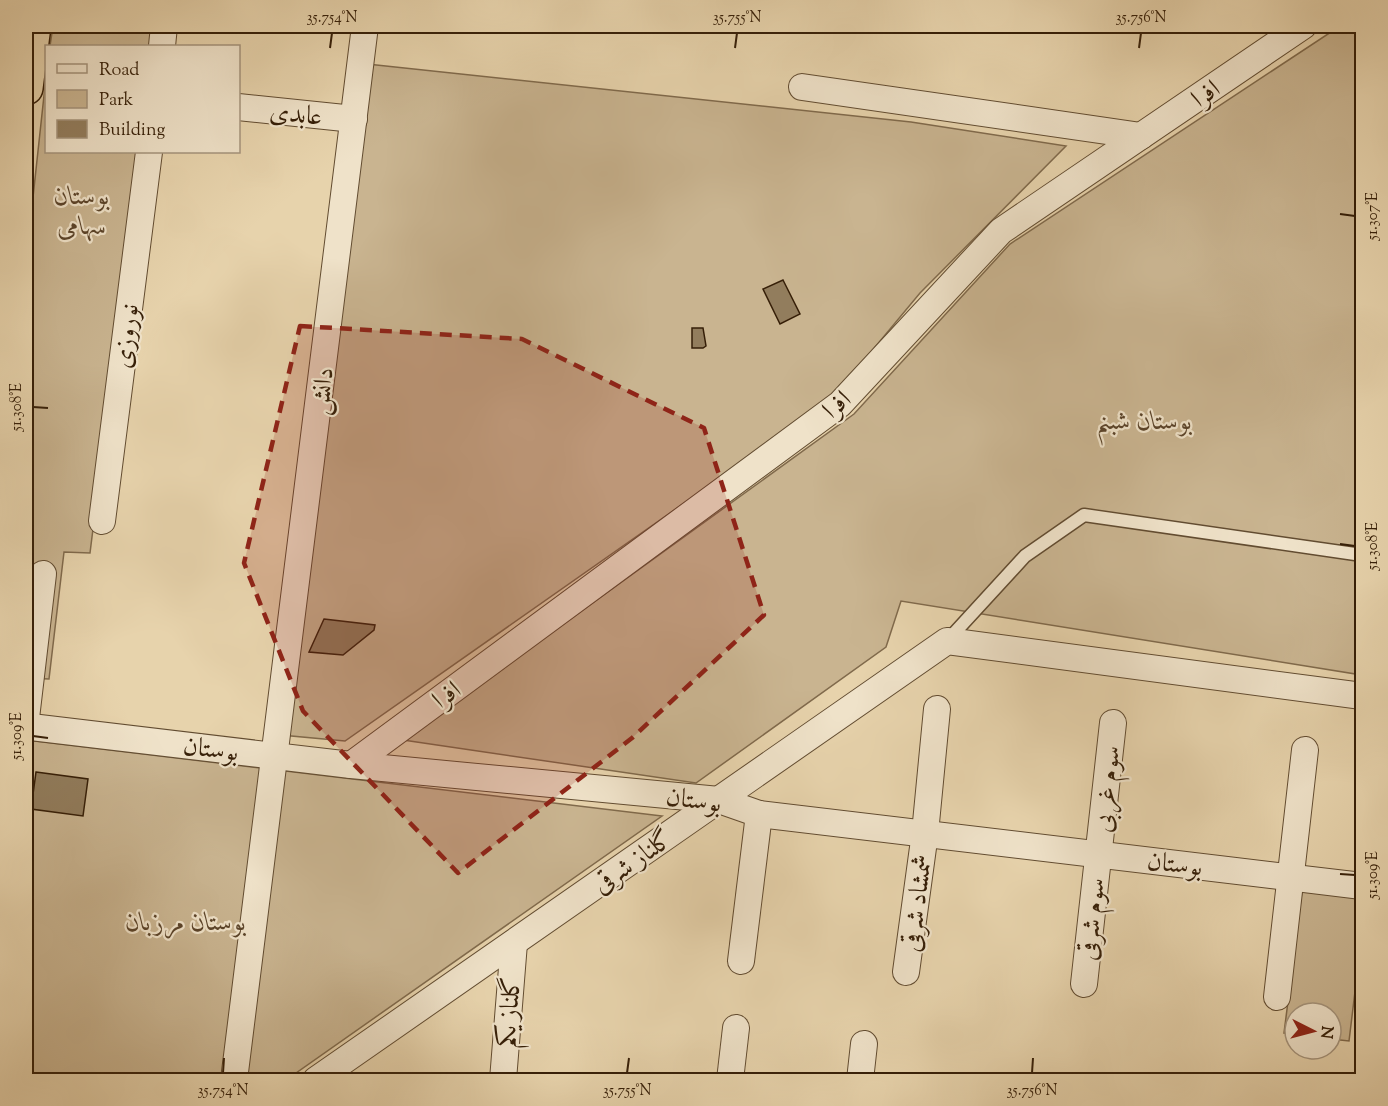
<svg xmlns="http://www.w3.org/2000/svg" width="1388" height="1106" font-family="'Sorts Mill Goudy',Amiri,serif">
<style>
.green{fill:#c9b490;stroke:#806a4c;stroke-width:1.5}
.building{fill:#927d5d;stroke:#361f08;stroke-width:1.5}
.lines{fill:none;stroke-linecap:round;stroke-linejoin:round}
.lane-casing{stroke:#624c31;stroke-width:15}
.street-casing{stroke:#624c31;stroke-width:28}
.highway-casing{stroke:#361f08;stroke-width:36}
.lane{stroke:#efe2c9;stroke-width:12}
.street{stroke:#efe2c9;stroke-width:26}
.highway{stroke:#e7d3ac;stroke-width:33}
.marked{fill:#8f2418;fill-opacity:0.2;stroke:#8f2418;stroke-width:4.5;stroke-dasharray:12 8;stroke-linejoin:round}
.ticks{fill:none;stroke:#361f08;stroke-width:2}
.labels{text-anchor:middle;stroke-width:4.5;stroke-linejoin:round;paint-order:stroke}
.street-label{font-size:26px;fill:#361f08;stroke:#efe2c9}
.park-label{font-size:26px;font-style:italic;fill:#5b442a;stroke:#efe2c9}
.neatline{fill:none;stroke:#361f08;stroke-width:2}
.ticks-label{font-size:15px;text-anchor:middle;fill:#361f08}
</style>
<rect width="100%" height="100%" fill="#e7d3ac"/>
<filter id="stains"><feTurbulence type="fractalNoise" baseFrequency=".00333" numOctaves="4"/><feColorMatrix values="0 0 0 0 .2 0 0 0 0 .09 0 0 0 0 .02 0 0 0 .5 -.17"/></filter>
<radialGradient id="worn" r=".72"><stop offset=".6" stop-color="#630" stop-opacity="0"/><stop offset="1" stop-color="#630" stop-opacity=".3"/></radialGradient>
<g class="green">
<polygon points="53,26 153,26 151,46 50,46"/>
<polygon points="1340,26 1362,26 1362,675 901,601 886,647 696,783 403,740 854,414 1010,244"/>
<polygon points="367,64 911,122 1066,146 920,293 851,376 819,406 720,478 345,741 281,735"/>
<polygon points="46,77 46,152 140,152 90,553 64,552 49,679 26,678 26,262"/>
<polygon points="26,740 662,816 286,1080 26,1080"/>
<polygon points="1303,883 1362,890 1362,967 1358,967 1349,1041 1331,1039 1331,1013 1295,1013 1295,1034 1284,1033"/>
</g>
<g class="building">
<polygon points="783,280 800,314 780,324 763,289"/>
<polygon points="692,328 703,328 706,346 703,348 692,348"/>
<polygon points="324,619 375,625 374,630 343,655 309,652"/>
<polygon points="36,772 88,779 83,816 31,809"/>
</g>
<g class="lines">
<defs>
<polyline id="lane" points="947,641 1025,556 1084,515 1362,555"/>
<g id="street">
<polyline points="162,46 164,26"/>
<polyline points="802,87 1141,136"/>
<polyline points="238,107 354,119"/>
<polyline points="102,521 149,152"/>
<polyline points="26,718 43,574"/>
<polyline points="26,722 31,727 351,765 719,800 759,814 1362,886"/>
<polyline points="351,765 840,404 1001,231 1303,26"/>
<polyline points="741,961 759,814"/>
<polyline points="906,972 925,833 937,709"/>
<polyline points="1084,984 1113,723"/>
<polyline points="1277,997 1305,750"/>
<polyline points="234,1080 365,26"/>
<polyline points="316,1080 947,641 1362,696"/>
<polyline points="503,1080 514,943"/>
<polyline points="730,1080 736,1028"/>
<polyline points="860,1080 864,1044"/>
</g>
<polyline id="highway" points="26,88 34,26"/>
</defs>
<use href="#lane" class="lane-casing"/>
<use href="#street" class="street-casing"/>
<use href="#highway" class="highway-casing"/>
<use href="#lane" class="lane"/>
<use href="#street" class="street"/>
<use href="#highway" class="highway"/>
</g>
<path class="marked" d="M300,326L522,339L704,428L764,615L632,738L458,873L303,711L244,563Z"/>
<path class="ticks" d="M330,48L332,33M735,48L737,33M1139,48L1141,33M1340,214L1355,216M33,407L48,408M1340,544L1355,546M33,736L48,738M1340,874L1355,875M223,1073L224,1058M627,1073L629,1058M1032,1073L1033,1058"/>
<g class="labels">
<g class="street-label">
<text transform="translate(1205 93) rotate(-35)" y="9">افرا</text>
<text transform="translate(296 113) rotate(6)" y="9">عابدی</text>
<text transform="translate(125 336) rotate(-83)" y="9">نوروزی</text>
<text transform="translate(321 391) rotate(-83)" y="9">دانش</text>
<text transform="translate(836 404) rotate(-41)" y="9">افرا</text>
<text transform="translate(446 694) rotate(-36)" y="9">افرا</text>
<text transform="translate(211 748) rotate(7)" y="9">بوستان</text>
<text transform="translate(1106 789) rotate(-84)" y="9">سوم غربی</text>
<text transform="translate(694 799) rotate(8)" y="9">بوستان</text>
<text transform="translate(632 861) rotate(-35)" y="9">گلناز شرقی</text>
<text transform="translate(1175 863) rotate(7)" y="9">بوستان</text>
<text transform="translate(916 903) rotate(-83)" y="9">شمشاد شرقی</text>
<text transform="translate(1091 919) rotate(-84)" y="9">سوم شرقی</text>
<text transform="translate(508 1012) rotate(-85)" y="9">گلناز یکم</text>
</g>
<g class="park-label">
<text x="82" y="204">بوستان<tspan x="82" dy="30">سهامی</tspan></text>
<text x="1144" y="429">بوستان شبنم</text>
<text x="186" y="930">بوستان مرزبان</text>
</g>
</g>
<rect width="1388" height="1106" fill="none" stroke="#e7d3ac" stroke-width="66"/>
<rect x="45" y="45" width="195" height="108" fill="#efe2c9" stroke="#a5947c" stroke-width="1.5"/>
<rect x="57" y="64" width="30" height="9" fill="#efe2c9" stroke="#a5947c" stroke-width="1.5"/>
<text x="99" y="75" font-size="18" fill="#361f08">Road</text>
<rect x="57" y="90" width="30" height="18" fill="#c9b490" stroke="#a5947c" stroke-width="1.5"/>
<text x="99" y="105" font-size="18" fill="#361f08">Park</text>
<rect x="57" y="120" width="30" height="18" fill="#927d5d" stroke="#a5947c" stroke-width="1.5"/>
<text x="99" y="135" font-size="18" fill="#361f08">Building</text>
<g transform="translate(1313 1031) rotate(96)"><circle r="28" fill="#efe2c9" stroke="#a5947c" stroke-width="1.5"/>
<path d="M0-4.5L10 22L0 15L-10 22Z" fill="#8f2418"/>
<text y="-9" font-size="16" font-weight="bold" text-anchor="middle" fill="#361f08">N</text>
</g>
<rect x="33" y="33" width="1322" height="1040" class="neatline"/>
<g class="ticks-label">
<text x="332" y="22">35.754°N</text>
<text x="737" y="22">35.755°N</text>
<text x="1141" y="22">35.756°N</text>
<text transform="translate(1372 216) rotate(-90)" y="5">51.307°E</text>
<text transform="translate(16 407) rotate(-90)" y="5">51.308°E</text>
<text transform="translate(1372 546) rotate(-90)" y="5">51.308°E</text>
<text transform="translate(16 736) rotate(-90)" y="5">51.309°E</text>
<text transform="translate(1372 875) rotate(-90)" y="5">51.309°E</text>
<text x="223" y="1095">35.754°N</text>
<text x="627" y="1095">35.755°N</text>
<text x="1032" y="1095">35.756°N</text>
</g>
<rect width="100%" height="100%" filter="url(#stains)"/>
<rect width="100%" height="100%" fill="url(#worn)"/>
</svg>
